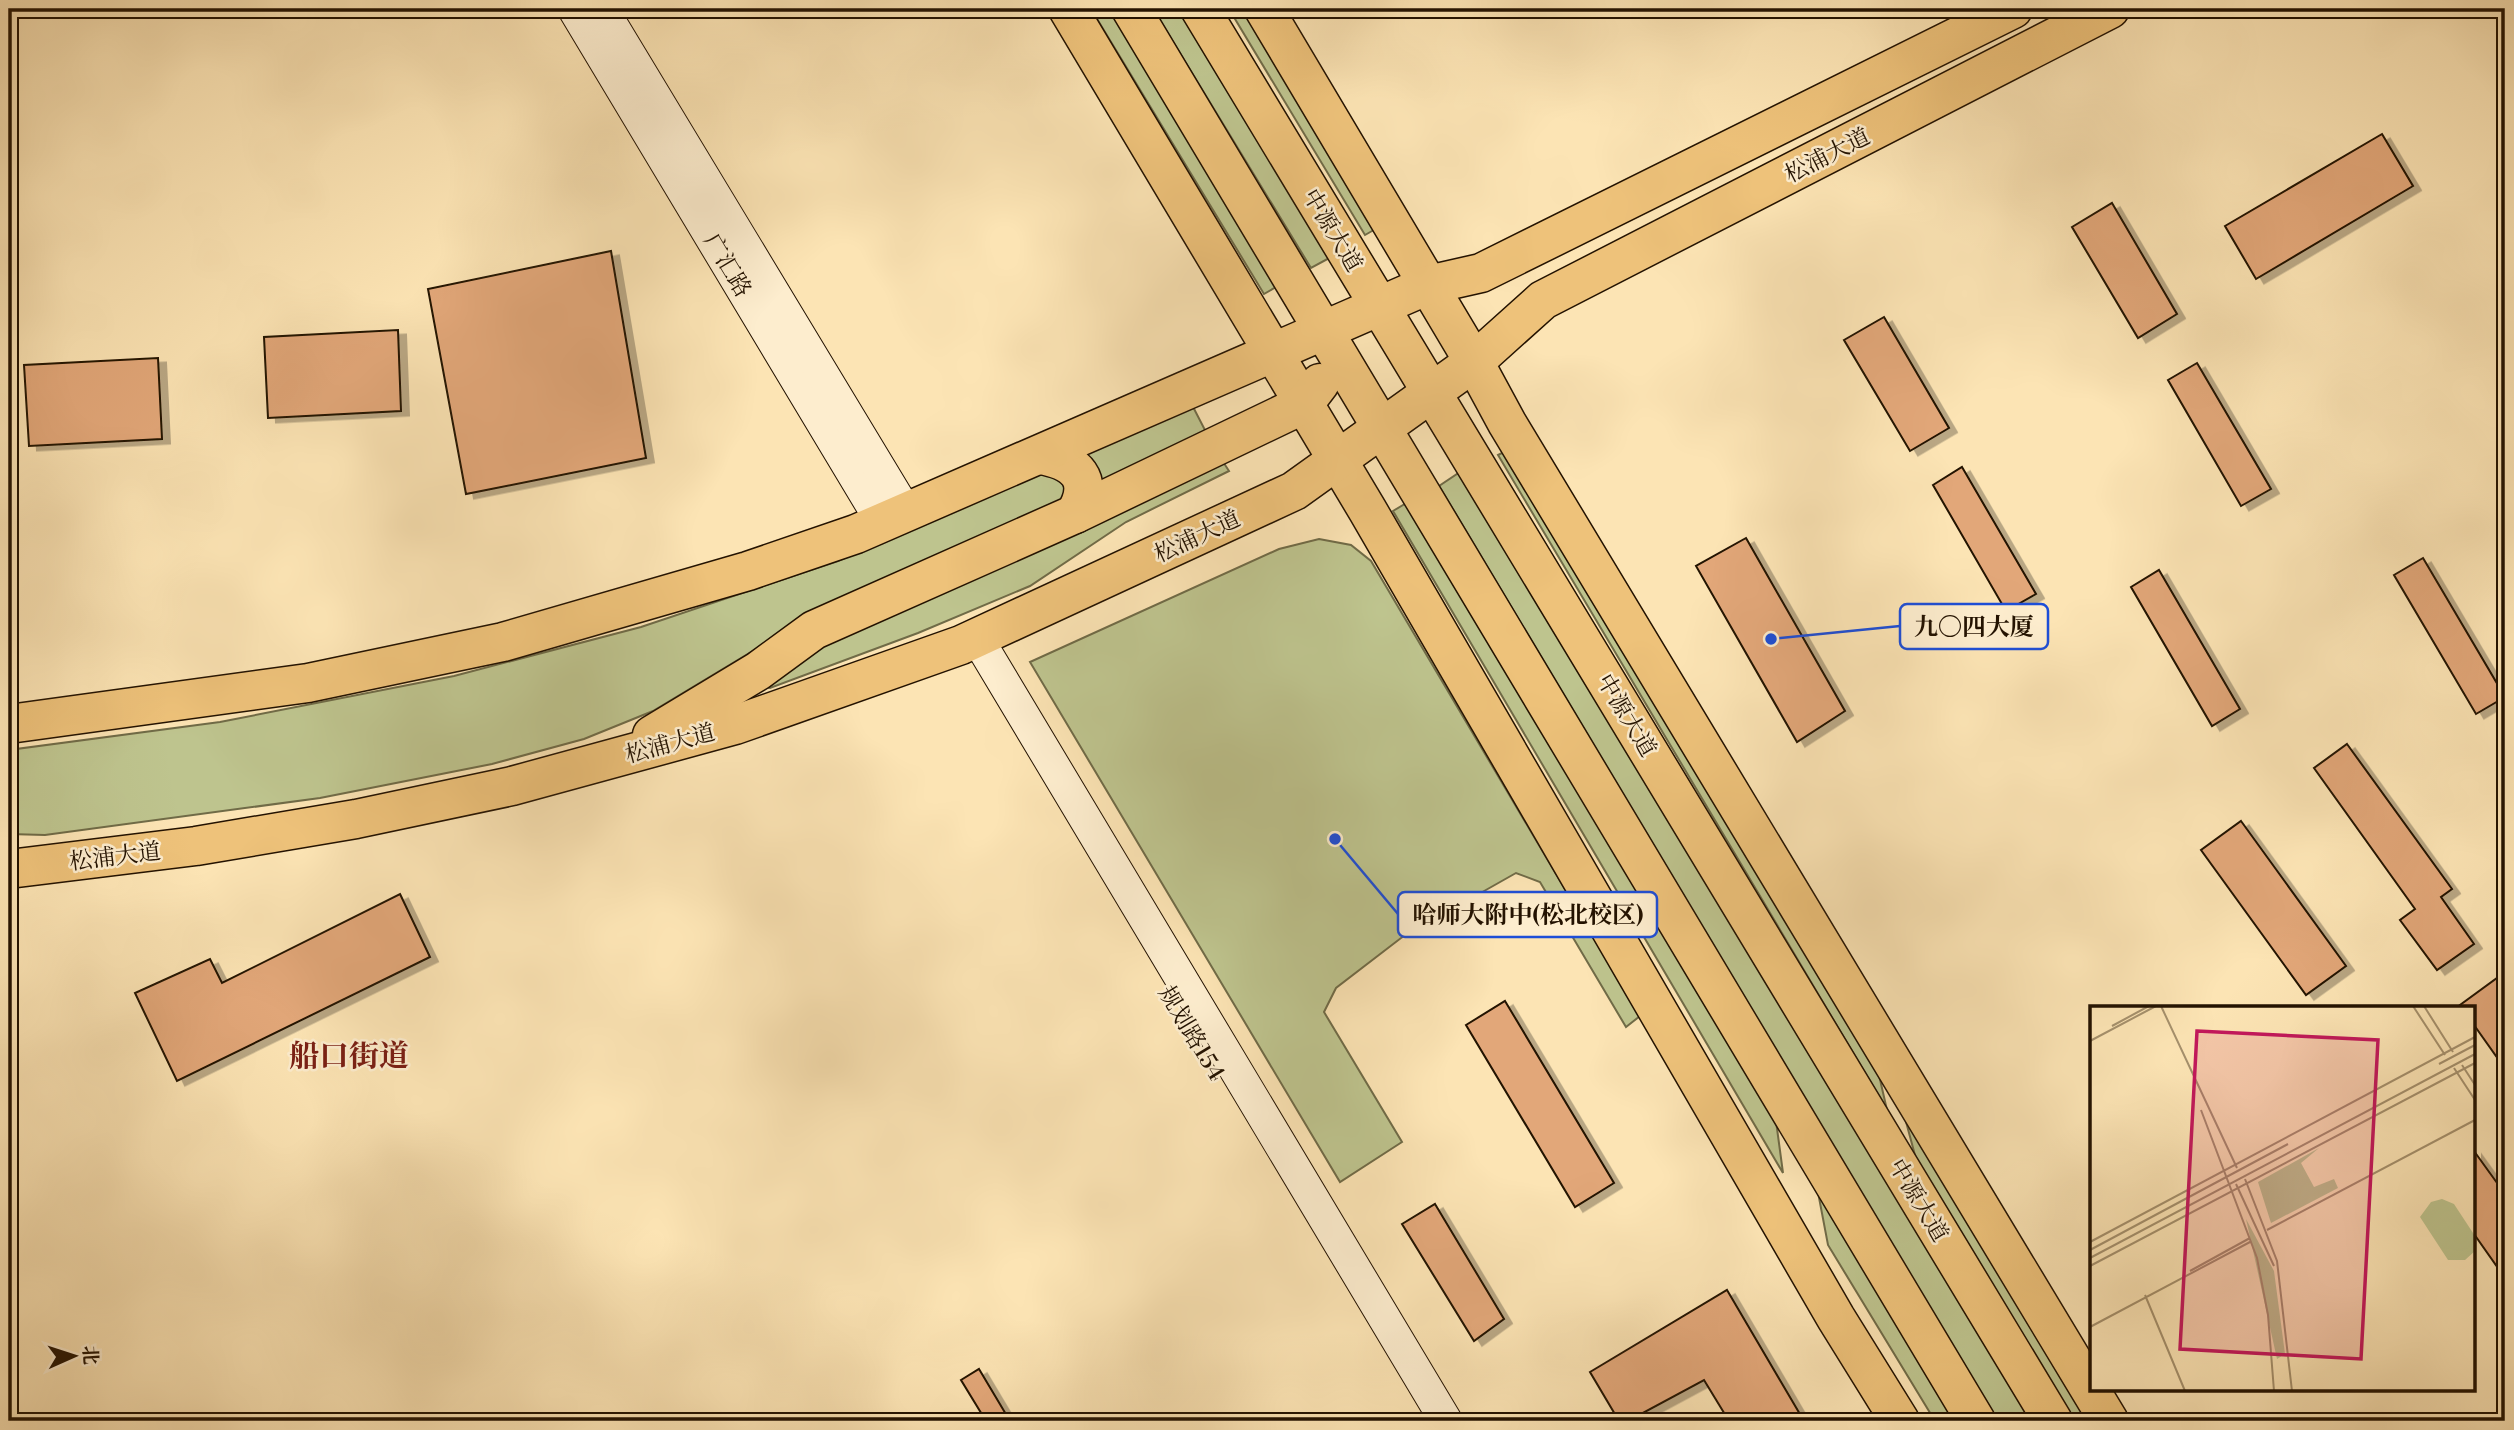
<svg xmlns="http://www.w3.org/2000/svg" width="2514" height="1430" font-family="'Libre Bodoni','Noto Serif SC',serif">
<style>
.green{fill:#bec48e;stroke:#706b47;stroke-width:2}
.building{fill:#e2a779;stroke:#231200;stroke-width:2;filter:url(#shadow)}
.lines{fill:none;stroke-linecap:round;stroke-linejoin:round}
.secondary-casing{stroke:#231200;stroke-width:34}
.highway-casing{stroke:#231200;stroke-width:41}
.secondary{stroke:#fdedce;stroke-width:32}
.highway{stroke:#eec27a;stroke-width:38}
.labels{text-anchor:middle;stroke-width:5;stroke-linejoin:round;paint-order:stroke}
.street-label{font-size:23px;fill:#231200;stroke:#fdedce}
.district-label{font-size:30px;font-weight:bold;fill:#7a1f14;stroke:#fdedce}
.inset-road{fill:none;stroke:#a5906c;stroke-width:2}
.view{fill:#c2185b;fill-opacity:0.15;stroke:#c2185b;stroke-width:3.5}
.inset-edge{fill:none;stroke:#231200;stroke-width:3.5}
.leader{fill:none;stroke:#1d4ed8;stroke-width:2.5}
.callout-dot{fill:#1d4ed8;stroke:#fdedce;stroke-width:2.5}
.callout{fill:#fdedce;stroke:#1d4ed8;stroke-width:2.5}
.callout-label{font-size:24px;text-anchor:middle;font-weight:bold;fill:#231200}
</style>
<defs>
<filter id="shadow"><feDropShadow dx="8" dy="4.5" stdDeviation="0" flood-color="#0004"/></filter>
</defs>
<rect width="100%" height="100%" fill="#fce4b4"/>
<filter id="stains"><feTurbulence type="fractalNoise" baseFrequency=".00286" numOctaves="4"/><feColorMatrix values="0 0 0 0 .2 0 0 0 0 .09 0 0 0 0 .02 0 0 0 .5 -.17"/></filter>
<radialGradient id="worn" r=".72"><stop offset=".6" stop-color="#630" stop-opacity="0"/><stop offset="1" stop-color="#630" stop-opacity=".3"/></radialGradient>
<g class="green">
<polygon points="1091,9 1111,9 1276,287 1264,294"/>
<polygon points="1153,9 1185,9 1333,256 1311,268"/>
<polygon points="1229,9 1248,9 1379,227 1365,235"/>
<polygon points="1190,401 1206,432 1096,487 1082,456"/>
<polygon points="1510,449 1873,1049 1887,1110 1498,455"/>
<polygon points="1218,454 1229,471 1126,522 1030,586 918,633 770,688 759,686 760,676"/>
<polygon points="1055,470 1069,496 763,645 653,711 584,739 492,764 320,798 45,835 9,834 9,750 220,722 454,676 641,627 838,561 1039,474"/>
<polygon points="1463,470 2031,1421 1997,1421 1439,486"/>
<polygon points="1408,502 1776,1121 1783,1173 1393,511"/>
<polygon points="1319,539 1351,545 1371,561 1640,1016 1626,1027 1540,882 1516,873 1401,938 1336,988 1324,1012 1402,1142 1340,1182 1030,662 1279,549"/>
<polygon points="1897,1088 2093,1421 2072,1421 1933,1187 1916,1159"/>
<polygon points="1817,1187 1956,1421 1935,1421 1828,1245"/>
</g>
<g class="building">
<polygon points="2382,134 2413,186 2256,279 2225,226"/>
<polygon points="2112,203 2177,314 2138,338 2072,227"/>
<polygon points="611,251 646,458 466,494 428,289"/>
<polygon points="1884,317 1949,428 1910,451 1844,340"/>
<polygon points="398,330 401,411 268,418 264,337"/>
<polygon points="158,358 162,439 29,446 24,365"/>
<polygon points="2197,363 2271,489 2241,506 2168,380"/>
<polygon points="1962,467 2036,594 2006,611 1933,485"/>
<polygon points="1746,538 1845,711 1797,742 1696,566"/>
<polygon points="2423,558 2505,697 2476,714 2394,575"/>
<polygon points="2159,570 2240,709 2212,726 2131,587"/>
<polygon points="2347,744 2452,889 2441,897 2474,944 2437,970 2400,920 2415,909 2314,768"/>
<polygon points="2241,821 2346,966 2306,995 2201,850"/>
<polygon points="400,894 430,957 177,1081 135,993 210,959 222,983"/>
<polygon points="2497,978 2505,990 2505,1049 2496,1056 2474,1025 2474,1008 2462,1008 2460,1005"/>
<polygon points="1505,1001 1614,1183 1575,1207 1466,1025"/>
<polygon points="2474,1151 2505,1194 2505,1263 2498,1268 2474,1234"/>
<polygon points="1435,1204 1504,1319 1474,1341 1402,1224"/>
<polygon points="1727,1290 1804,1421 1729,1421 1704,1380 1628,1421 1619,1421 1590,1372"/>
<polygon points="979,1369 1010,1421 986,1421 961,1380"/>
</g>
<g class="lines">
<defs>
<g id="secondary">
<polyline points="574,9 882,522"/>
<polyline points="602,9 906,512"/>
<polyline points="977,638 1446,1421"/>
</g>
<g id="highway">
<polyline points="1068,9 1368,511 1836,1318 1900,1421"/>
<polyline points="1131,9 1976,1421"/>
<polyline points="1200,9 2053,1421"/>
<polyline points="1264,9 1474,362 1507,423 2109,1421"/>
<path d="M1041,455C1077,462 1095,479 1075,514"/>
<polyline points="9,724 308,683 503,642 748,571 856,534 1428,285 1481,273 2013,9"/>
<polyline points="652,735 758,671 814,630 1075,514 1304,404 1320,383"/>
<polyline points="9,869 196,846 356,819 512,786 735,725 961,645 1294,491 1474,362 1543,300 2110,9"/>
</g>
</defs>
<use href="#secondary" class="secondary-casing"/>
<use href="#highway" class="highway-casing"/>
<use href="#secondary" class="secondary"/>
<use href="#highway" class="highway"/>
</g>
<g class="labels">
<g class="street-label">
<text transform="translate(1827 155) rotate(-27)" y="8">松浦大道</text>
<text transform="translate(1333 230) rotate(59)" y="8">中源大道</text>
<text transform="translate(728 265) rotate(59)" y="8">广汇路</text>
<text transform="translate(1197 536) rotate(-25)" y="8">松浦大道</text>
<text transform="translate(1627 715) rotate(59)" y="8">中源大道</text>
<text transform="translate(670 743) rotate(-15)" y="8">松浦大道</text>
<text transform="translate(115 856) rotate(-7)" y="8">松浦大道</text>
<text transform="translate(1192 1033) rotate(59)" y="8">规划路154</text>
<text transform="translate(1919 1200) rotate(59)" y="8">中源大道</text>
</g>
<g class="district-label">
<text x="349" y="1066">船口街道</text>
</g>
</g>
<g transform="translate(2090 1006)">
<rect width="385" height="385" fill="#fce4b4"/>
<path d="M229,142L211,157L224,181L244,173L248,182L181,217L168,176ZM352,193L364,198L385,230V245L375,254H358L330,211L341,196ZM156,213L184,265L195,348L187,353Z" fill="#bec48e"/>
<path class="inset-road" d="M71,0L147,162M323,0L355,49M334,0L363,46M22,20L59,0M0,35L66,0M349,58L385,39M372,59L385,79M364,62L385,94M111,104L167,252L178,309L184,385M155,173L187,255L202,385M146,178L184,260M177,224L385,114M0,236L385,31M0,244L198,138M0,252L385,48M0,260L385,57M100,265L160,232M55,289L95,385M0,321L160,236"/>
<path class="view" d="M107,25L288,34L271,353L90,343Z"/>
<rect width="385" height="385" class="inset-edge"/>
</g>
<path class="leader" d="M1771 639L1900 626M1335 839L1398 914"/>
<g class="callout-dot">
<circle cx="1771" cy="639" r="7"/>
<circle cx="1335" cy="839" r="7"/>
</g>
<g class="callout">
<rect x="1900" y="604" width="148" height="45" rx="7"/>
<rect x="1398" y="892" width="259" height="45" rx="7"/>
</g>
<g class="callout-label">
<text x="1974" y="635">九〇四大厦</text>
<text x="1528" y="923">哈师大附中(松北校区)</text>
</g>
<rect width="2514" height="1430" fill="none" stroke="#fce4b4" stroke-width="35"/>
<rect x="10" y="10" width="2493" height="1409" fill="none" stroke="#231200" stroke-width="3.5"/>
<rect x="18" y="18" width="2479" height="1395" fill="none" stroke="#231200" stroke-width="2"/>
<g transform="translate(74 1356) rotate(87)" stroke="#fdedce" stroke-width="5" paint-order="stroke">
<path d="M0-5L12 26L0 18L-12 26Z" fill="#231200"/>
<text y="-10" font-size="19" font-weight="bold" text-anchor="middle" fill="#231200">北</text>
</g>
<rect width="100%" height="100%" filter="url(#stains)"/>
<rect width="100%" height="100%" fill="url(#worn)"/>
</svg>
